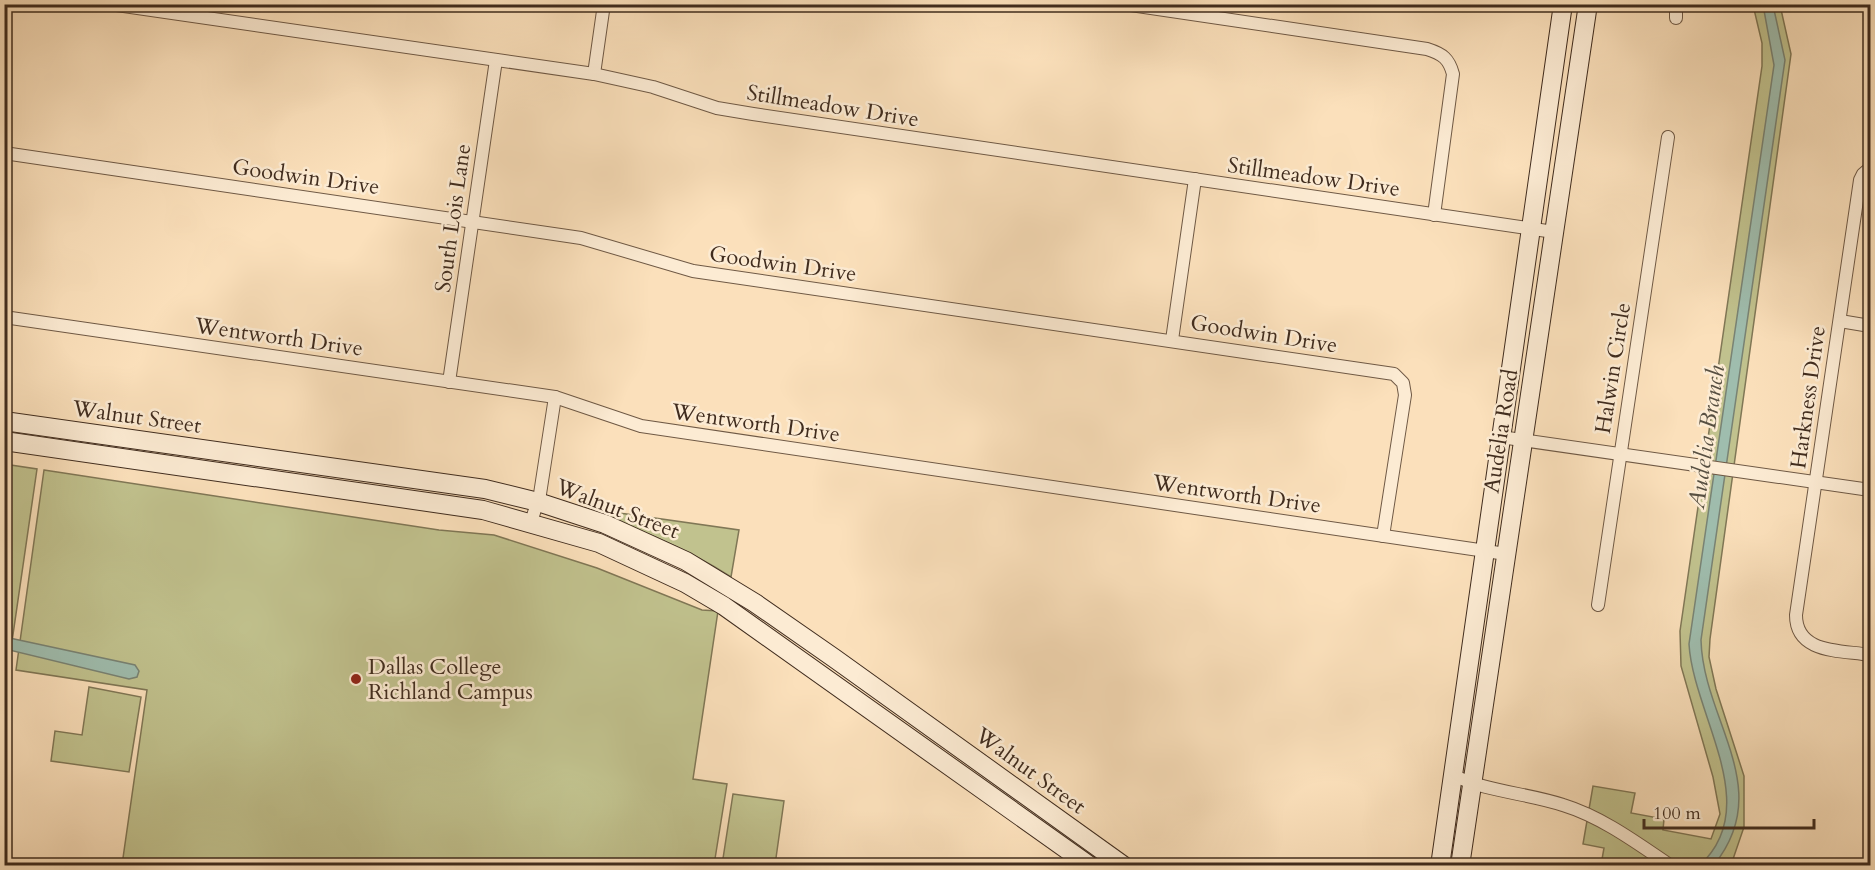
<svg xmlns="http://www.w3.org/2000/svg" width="1875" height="870" font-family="Cardo,serif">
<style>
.green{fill:#c1c28e;stroke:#807756;stroke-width:1.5}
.water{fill:#9fbdae;stroke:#798374;stroke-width:1.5}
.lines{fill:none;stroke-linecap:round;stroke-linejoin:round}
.street-casing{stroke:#6f5945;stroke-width:14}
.secondary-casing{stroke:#402c1e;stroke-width:20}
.street{stroke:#fcebd3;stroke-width:12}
.secondary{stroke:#fcebd3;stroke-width:18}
.poi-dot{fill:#8f2418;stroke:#fcebd3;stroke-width:2}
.labels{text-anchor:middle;stroke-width:5;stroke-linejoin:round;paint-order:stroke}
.street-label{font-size:22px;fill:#402c1e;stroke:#fcebd3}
.poi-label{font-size:22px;fill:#402c1e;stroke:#fcebd3;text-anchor:start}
.water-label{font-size:24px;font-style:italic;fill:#585042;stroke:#fcebd3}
</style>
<rect width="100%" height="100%" fill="#fbe0bb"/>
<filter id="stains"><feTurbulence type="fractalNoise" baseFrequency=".00333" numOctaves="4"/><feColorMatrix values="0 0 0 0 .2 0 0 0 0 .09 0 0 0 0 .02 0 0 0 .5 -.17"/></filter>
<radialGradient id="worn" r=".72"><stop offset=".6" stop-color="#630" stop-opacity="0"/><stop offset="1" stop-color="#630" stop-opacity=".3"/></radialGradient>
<g class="green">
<polygon points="1753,5 1780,5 1791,54 1710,639 1709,657 1716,689 1744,776 1744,827 1731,865 1601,865 1604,848 1583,844 1593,786 1635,793 1631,813 1664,819 1663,830 1711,839 1720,814 1713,777 1681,666 1680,631 1762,66 1762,43"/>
<polygon points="4,464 37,469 8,669 4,669"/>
<polygon points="44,470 439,530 494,535 597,568 702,610 718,611 693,779 727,784 714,865 122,865 147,690 16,670"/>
<path d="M577,507L739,530L731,577C683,546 631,526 577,507Z"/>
<polygon points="89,687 141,697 129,772 51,761 55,731 82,735"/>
<polygon points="733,794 784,801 775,865 722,865"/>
</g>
<g class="water">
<path d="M1763,5H1773L1785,60L1701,640C1703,721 1776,788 1714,865L1699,866C1765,807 1693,715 1689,644L1774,65Z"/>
<polygon points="5,637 135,665 139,671 137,677 129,679 5,649"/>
</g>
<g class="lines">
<defs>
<g id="street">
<polyline points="110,4 594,74 653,87 717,108 753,114 1554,232"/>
<path d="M1124,4L1427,49C1443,54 1449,59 1453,74L1434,215"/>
<polyline points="1676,4 1676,18"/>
<polyline points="1864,4 1870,8"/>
<polyline points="594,74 604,4"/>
<polyline points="4,153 581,238 693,271 1394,374 1403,383 1405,395 1383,536"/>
<path d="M1870,168L1863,174L1860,180L1796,615C1796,654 1841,650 1870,655"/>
<polyline points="4,317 555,397 641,426 1506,554"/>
<polyline points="1840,321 1870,326"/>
<polyline points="1172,340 1195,179"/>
<polyline points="449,382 496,60"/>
<polyline points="1501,437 1870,490"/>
<polyline points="531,522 540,494 555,397"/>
<polyline points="1598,605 1668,137"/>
<path d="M1453,775C1487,792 1527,793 1563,805C1602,817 1637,843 1671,866"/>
</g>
<g id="secondary">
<polyline points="4,421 485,489 538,502 605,524 686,561 755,603 834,658 1124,866"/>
<polyline points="4,441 483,510 599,543 685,583 724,606 1090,866"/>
<polyline points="1440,866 1563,4"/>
<polyline points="1460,866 1588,4"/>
</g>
</defs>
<use href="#street" class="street-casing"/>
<use href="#secondary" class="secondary-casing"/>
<use href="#street" class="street"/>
<use href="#secondary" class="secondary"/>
</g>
<circle class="poi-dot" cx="356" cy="679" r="6"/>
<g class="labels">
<g class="street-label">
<text transform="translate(833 105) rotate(9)" y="8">Stillmeadow Drive</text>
<text transform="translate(306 176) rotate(8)" y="8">Goodwin Drive</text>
<text transform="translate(1314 176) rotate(8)" y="8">Stillmeadow Drive</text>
<text transform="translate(452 218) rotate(-82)" y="8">South Lois Lane</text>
<text transform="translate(783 263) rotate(8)" y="8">Goodwin Drive</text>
<text transform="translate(1264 333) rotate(9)" y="8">Goodwin Drive</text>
<text transform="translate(279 336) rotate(8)" y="8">Wentworth Drive</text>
<text transform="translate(1612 368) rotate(-81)" y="8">Halwin Circle</text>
<text transform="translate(1807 397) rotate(-82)" y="8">Harkness Drive</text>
<text transform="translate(137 416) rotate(8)" y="8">Walnut Street</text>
<text transform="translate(756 422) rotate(8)" y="8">Wentworth Drive</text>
<text transform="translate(1500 431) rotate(-81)" y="8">Audelia Road</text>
<text transform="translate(1237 493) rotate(8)" y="8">Wentworth Drive</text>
<text transform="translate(618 508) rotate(21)" y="8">Walnut Street</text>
<text transform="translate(1031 770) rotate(36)" y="8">Walnut Street</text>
</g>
<g class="poi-label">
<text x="368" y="674">Dallas College<tspan x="368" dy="25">Richland Campus</tspan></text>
</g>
<g class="water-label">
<text transform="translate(1706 437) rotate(-82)" y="8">Audelia Branch</text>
</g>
</g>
<rect width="1875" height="870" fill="none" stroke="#fbe0bb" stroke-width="24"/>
<rect x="6" y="6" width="1863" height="858" fill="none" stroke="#402c1e" stroke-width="3"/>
<rect x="12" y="12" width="1851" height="846" fill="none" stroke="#402c1e" stroke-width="1.5"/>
<path d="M1644 819v9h170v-9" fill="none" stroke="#402c1e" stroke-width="3"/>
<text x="1653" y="819" font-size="18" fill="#402c1e" stroke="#fcebd3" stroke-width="4.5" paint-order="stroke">100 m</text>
<rect width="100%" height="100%" filter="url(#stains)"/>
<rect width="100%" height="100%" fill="url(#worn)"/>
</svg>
